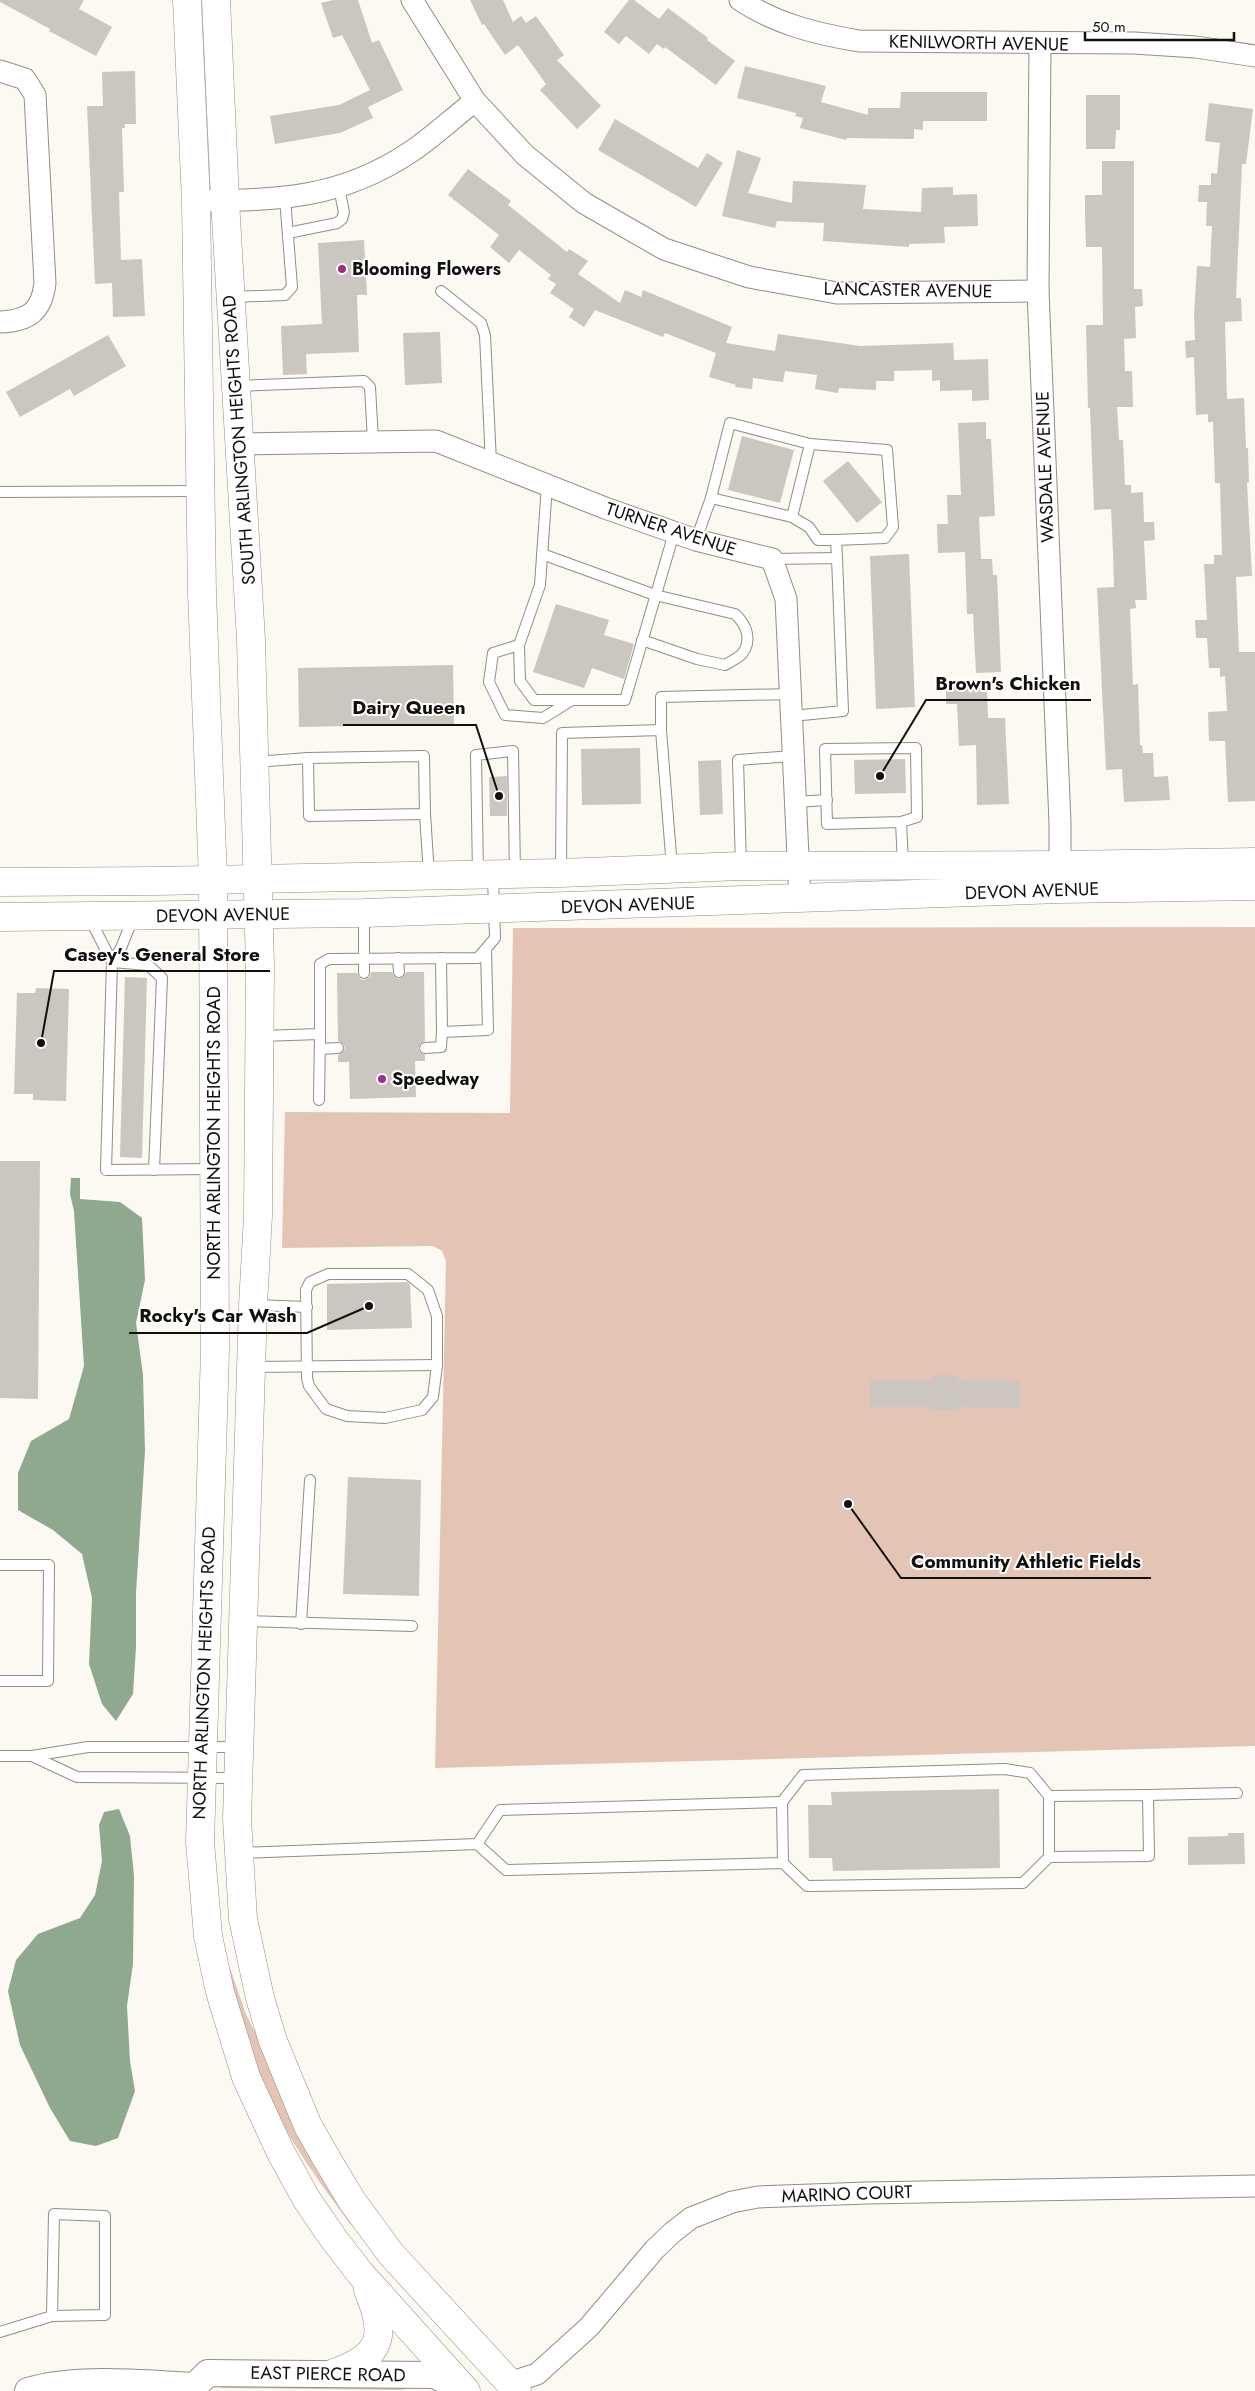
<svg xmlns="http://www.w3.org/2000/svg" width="1255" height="2391" font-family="Jost,sans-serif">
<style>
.green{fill:#e4c5b5}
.water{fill:#8ea98e}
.building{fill:#ccc6c0}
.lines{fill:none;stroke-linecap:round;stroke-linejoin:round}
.service-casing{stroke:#8f8e87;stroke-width:12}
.minor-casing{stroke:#8f8e87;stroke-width:23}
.tertiary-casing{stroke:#8f8e87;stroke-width:28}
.secondary-casing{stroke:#8f8e87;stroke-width:29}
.service{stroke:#fff;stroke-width:10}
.minor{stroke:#fff;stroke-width:21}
.tertiary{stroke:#fff;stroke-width:26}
.secondary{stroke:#fff;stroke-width:28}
.poi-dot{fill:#9f2e8b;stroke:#fff;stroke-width:2}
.labels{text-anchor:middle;stroke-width:4;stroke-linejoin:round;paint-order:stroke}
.street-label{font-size:18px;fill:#11100e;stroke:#fff}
.poi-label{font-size:18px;font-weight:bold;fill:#11100e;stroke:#fff;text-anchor:start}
.leader{fill:none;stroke:#11100e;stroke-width:2}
.callout-dot{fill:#11100e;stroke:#fff;stroke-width:2}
.callout-label{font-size:19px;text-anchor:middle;font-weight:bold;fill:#11100e;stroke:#fff;stroke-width:4;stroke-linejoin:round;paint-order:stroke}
</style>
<rect width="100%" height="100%" fill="#fbf9f1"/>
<g class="green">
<polygon points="1255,927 1255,1746 435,1768 446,1261 442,1251 433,1246 282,1248 285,1112 510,1113 513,928"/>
<path d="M230,1968L246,2014L259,2040L354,2222L351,2225C321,2184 289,2142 269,2096C250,2055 240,2012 228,1969Z"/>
<polygon points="221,2380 409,2388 401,2390 221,2388"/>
</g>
<g class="water">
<polygon points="71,1178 80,1178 80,1199 120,1202 142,1218 145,1280 136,1323 143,1375 145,1451 136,1593 136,1647 133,1694 116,1721 102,1704 89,1664 92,1598 82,1554 53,1530 18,1510 18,1473 31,1441 69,1419 84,1366 74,1211 70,1194"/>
<polygon points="119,1809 130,1836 134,1876 133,1964 127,2006 130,2061 135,2091 118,2138 96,2146 70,2141 50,2108 20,2045 8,1991 16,1960 38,1934 80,1918 95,1895 102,1861 99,1825 104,1812"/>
</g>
<g class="building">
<polygon points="0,0 84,0 79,9 112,27 96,56 49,31 50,29 0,2"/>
<polygon points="333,0 358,0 372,43 379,40 403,90 368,107 373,118 340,133 275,144 270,116 339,105 370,90 342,35 333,38 321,3"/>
<polygon points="470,0 503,0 513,22 521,16 526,23 536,16 564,55 557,60 601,106 577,129 540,90 546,84 518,45 505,55 484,24 482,25"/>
<polygon points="629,0 634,0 659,19 668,8 708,38 707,40 735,61 716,85 665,47 664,49 657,44 649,54 626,36 619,44 604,32"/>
<polygon points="745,66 826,86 821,102 868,115 868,108 900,108 901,92 987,92 987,121 923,121 923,130 914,129 914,139 847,138 846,140 800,128 803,118 795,116 796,113 737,98"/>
<polygon points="135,71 136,124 125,124 125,128 122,128 124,192 119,192 121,260 142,259 145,316 113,317 112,283 95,284 87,106 103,106 102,72"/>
<polygon points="1086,95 1120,95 1120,130 1116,130 1115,149 1086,149"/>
<polygon points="1209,103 1253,109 1246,164 1242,164 1236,298 1241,298 1242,321 1225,322 1227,399 1244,398 1246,448 1248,448 1249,482 1247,483 1252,576 1236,577 1239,652 1255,652 1255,801 1228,802 1225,741 1209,741 1208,712 1227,711 1225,676 1220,677 1220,668 1209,668 1207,638 1196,638 1195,620 1207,620 1204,564 1214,564 1214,555 1222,555 1220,483 1215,483 1213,422 1208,422 1208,414 1196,415 1194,357 1186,358 1185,341 1195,340 1194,316 1197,266 1210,267 1212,226 1206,226 1207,202 1198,202 1199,185 1211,185 1211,173 1217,174 1220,143 1205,141"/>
<polygon points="615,119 698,168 707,153 723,163 696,207 598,150"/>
<polygon points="737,150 761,158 748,193 792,203 793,181 866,185 863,209 921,212 922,188 953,187 953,195 977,194 978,226 944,227 945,243 909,244 909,247 823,241 824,223 777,221 775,228 722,216"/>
<polygon points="1102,161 1134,161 1134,289 1142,289 1143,306 1135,307 1136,338 1124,339 1125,371 1132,371 1133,407 1117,407 1119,440 1123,440 1125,485 1131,485 1131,493 1143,492 1144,522 1154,522 1155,540 1144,541 1147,600 1135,600 1136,608 1130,609 1133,685 1138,684 1140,745 1142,745 1143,753 1153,753 1154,777 1168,776 1170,800 1124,802 1122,769 1106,770 1097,588 1114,587 1113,552 1111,509 1094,510 1090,408 1088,408 1086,325 1103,325 1102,247 1086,247 1085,216 1085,195 1102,195"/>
<polygon points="468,169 511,201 508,205 567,252 569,249 588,261 578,274 620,303 625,290 641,297 643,290 732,327 726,343 775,351 778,334 860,346 953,343 954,360 988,359 989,400 972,401 972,390 940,391 940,380 932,381 932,370 894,371 894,381 876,381 876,390 839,388 838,393 815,389 817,375 785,371 783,382 753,378 752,389 735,387 736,385 709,377 716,353 665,333 663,337 595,310 584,327 569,317 574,309 550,293 556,284 548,279 551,275 519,250 509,263 490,247 499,235 448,195"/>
<polygon points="364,240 367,295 357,295 359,352 306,354 307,374 283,375 281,326 322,324 318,243"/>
<polygon points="440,332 442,383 405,385 403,333"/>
<polygon points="108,335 126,366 74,396 70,389 20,417 6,392"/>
<polygon points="986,422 986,439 991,439 995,516 979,517 981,559 992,559 993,575 997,575 1001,672 976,673 973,614 967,614 965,552 938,553 937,524 948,524 947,495 961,495 958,423"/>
<polygon points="742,436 794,450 780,503 728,490"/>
<polygon points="848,461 882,502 857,523 823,481"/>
<polygon points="909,554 915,707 876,709 870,556"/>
<polygon points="556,604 609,620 604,635 634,644 624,679 592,668 584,688 533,672"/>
<polygon points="453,665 454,724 299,727 298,668"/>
<polygon points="987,685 988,718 1005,718 1009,804 977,805 976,745 959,746 957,704 946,704 946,686"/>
<polygon points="640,748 641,804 582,805 581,749"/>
<polygon points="905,759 906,793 855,794 854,760"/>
<polygon points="721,760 723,814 700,815 698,761"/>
<polygon points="507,776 507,816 490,816 489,777"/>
<polygon points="371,972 392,972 394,976 399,979 403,977 406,972 424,972 425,1041 421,1043 418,1048 420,1052 425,1055 425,1061 415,1061 416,1097 350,1099 349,1062 338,1062 338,1055 342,1053 345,1048 343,1044 338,1041 337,973 357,973 360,979 364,980 370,977"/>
<polygon points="125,977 147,978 142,1158 120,1157"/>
<polygon points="36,988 69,989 66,1101 33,1100 33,1094 14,1094 17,993 35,993"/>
<polygon points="0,1161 40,1161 38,1399 0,1398"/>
<polygon points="408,1282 410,1285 412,1328 327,1330 327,1284"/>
<polygon points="933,1375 958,1375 958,1380 1020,1381 1020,1408 957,1407 957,1410 932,1410 932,1407 870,1407 870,1380 933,1380"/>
<polygon points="348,1477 421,1480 419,1596 343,1594"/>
<polygon points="999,1789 1000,1868 833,1871 832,1858 809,1858 808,1805 832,1805 831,1792"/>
<polygon points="1228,1833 1244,1833 1245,1864 1188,1865 1188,1837 1228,1836"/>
</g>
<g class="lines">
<defs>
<g id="service">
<polyline points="288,233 337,223 342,219 344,212 339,188"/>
<polyline points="441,291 481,323 485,335 491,463"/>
<polyline points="231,297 285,295 292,287 285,198"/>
<polyline points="237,386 364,381 370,387 373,441"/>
<polyline points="547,485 540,585 519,645 520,681 534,700 625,700 674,533"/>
<polyline points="0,492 198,491"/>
<polyline points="711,498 730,423 810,444 887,450 893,527 885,538 836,540"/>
<polyline points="792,517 810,444"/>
<polyline points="696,540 711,498 792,517 809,527 818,540 836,540 837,558"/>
<path d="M542,554L655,595L735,614C746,624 753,640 742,654C738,658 730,662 725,665L697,659L642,640"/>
<polyline points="772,559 837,558 843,711 792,716"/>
<polyline points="519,645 493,653 489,682 505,715 543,718 572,700"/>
<polyline points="661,730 661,697 791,694"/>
<polyline points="255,762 308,758 424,756 425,814 309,816 308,758"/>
<polyline points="795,802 827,800"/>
<polyline points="425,814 429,875"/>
<polyline points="901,822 917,817 916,748 825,749 827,824 901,822 903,864"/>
<polyline points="741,866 738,760 793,756"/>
<polyline points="561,871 562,733 661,730 672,868"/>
<polyline points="478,874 476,755 513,751 515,873"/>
<polyline points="133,918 121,948 112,962 106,1170 213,1169"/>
<polyline points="90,919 112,962"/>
<polyline points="398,958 399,972"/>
<polyline points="441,958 442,1032 488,1030 486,949"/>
<polyline points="112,962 148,965 162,978 154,1170"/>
<polyline points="364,973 364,914"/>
<polyline points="260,1036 320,1034 320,964 329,959 478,958 495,938 493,876"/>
<polyline points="425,1048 441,1047 442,1032"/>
<polyline points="320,1049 338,1048"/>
<polyline points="319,1100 320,1034"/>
<polygon points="328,1274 408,1274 428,1290 437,1316 437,1365 433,1397 422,1410 385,1418 347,1416 326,1409 309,1386 307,1378 306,1290 310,1282"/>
<polyline points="253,1305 307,1307"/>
<polyline points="253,1367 437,1365"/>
<polyline points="0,1565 49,1565 48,1681 0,1681"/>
<polyline points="243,1621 412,1626"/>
<polyline points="301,1624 310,1480"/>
<polyline points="0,1756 32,1756 88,1747 238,1747"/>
<polyline points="32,1756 77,1777 236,1778"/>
<polyline points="1148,1795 1237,1793"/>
<polyline points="477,1844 500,1810 782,1802"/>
<polyline points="239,1853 477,1844 506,1870 783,1863 807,1886 1023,1883 1049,1857 1049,1796 1030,1773 1005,1769 803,1775 782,1802 783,1863"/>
<polyline points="1049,1857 1149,1856 1148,1795 1049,1796"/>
<polyline points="0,2332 52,2316 105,2315 105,2216 54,2214 52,2316"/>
</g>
<g id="minor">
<polyline points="412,0 475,101 525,155 584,203 664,249 749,277 837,293 1038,291"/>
<path d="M740,0C776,24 817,34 859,41L1134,43L1196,47L1255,56"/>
<polyline points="1040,44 1038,291 1060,823 1060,881"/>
<path d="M0,71L25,79L35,95L45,283C42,311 29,321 0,322"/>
<path d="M196,201C279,200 341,199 412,151C434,136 454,117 475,101"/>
<polyline points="239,444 436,441 605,508 696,540 772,559 786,599 800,899"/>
<polyline points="509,2383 537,2374 589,2327 655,2249 673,2232 691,2218 732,2202 758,2197 867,2193 1255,2186"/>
</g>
<path id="tertiary" d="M28,2391C75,2376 146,2384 195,2386L208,2373L434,2375L464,2389"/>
<g id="secondary">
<polyline points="187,0 196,201 202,592 213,880 215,1350 200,1842 208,1936 220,1992 246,2077 281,2153 307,2200 333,2238 360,2273 466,2391"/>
<polyline points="216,0 225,201 251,640 260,966 258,1216 253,1305 237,1819 243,1919 260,1998 273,2041 308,2126 328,2161 352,2201 391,2254 517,2391"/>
<polyline points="0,882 157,881 561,873 741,866 1061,865 1255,862"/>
<polyline points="0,917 364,913 1060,889 1255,886"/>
<path d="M334,2373C383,2356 387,2335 368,2290"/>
</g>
</defs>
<use href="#service" class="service-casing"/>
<use href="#minor" class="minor-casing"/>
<use href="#tertiary" class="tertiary-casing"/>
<use href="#secondary" class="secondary-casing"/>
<use href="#service" class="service"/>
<use href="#minor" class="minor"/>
<use href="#tertiary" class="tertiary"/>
<use href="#secondary" class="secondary"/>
</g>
<g class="poi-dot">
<circle cx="342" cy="269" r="5"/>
<circle cx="382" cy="1079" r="5"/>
</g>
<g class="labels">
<g class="street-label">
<text transform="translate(979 43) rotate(1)" y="6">KENILWORTH AVENUE</text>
<text transform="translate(908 290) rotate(1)" y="6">LANCASTER AVENUE</text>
<text transform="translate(239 440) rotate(-94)" y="6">SOUTH ARLINGTON HEIGHTS ROAD</text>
<text transform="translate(1045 467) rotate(-92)" y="6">WASDALE AVENUE</text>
<text transform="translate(671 529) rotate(18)" y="6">TURNER AVENUE</text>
<text transform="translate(1032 891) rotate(-2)" y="6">DEVON AVENUE</text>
<text transform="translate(628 905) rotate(-2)" y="6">DEVON AVENUE</text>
<text transform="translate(223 915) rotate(-1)" y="6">DEVON AVENUE</text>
<text transform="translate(214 1133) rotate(-90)" y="6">NORTH ARLINGTON HEIGHTS ROAD</text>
<text transform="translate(204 1673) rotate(-88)" y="6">NORTH ARLINGTON HEIGHTS ROAD</text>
<text transform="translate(847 2194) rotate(-2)" y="6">MARINO COURT</text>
<text transform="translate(328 2374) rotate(1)" y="6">EAST PIERCE ROAD</text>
</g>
<g class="poi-label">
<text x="352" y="275">Blooming Flowers</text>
<text x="392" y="1085">Speedway</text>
</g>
</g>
<path class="leader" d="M880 776L926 700H1091M499 796L476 725H343M41 1043L54 971H270M369 1306L307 1333H129M848 1504L901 1578H1151"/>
<g class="callout-dot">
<circle cx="880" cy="776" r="5"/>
<circle cx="499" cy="796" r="5"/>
<circle cx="41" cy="1043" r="5"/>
<circle cx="369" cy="1306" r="5"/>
<circle cx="848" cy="1504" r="5"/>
</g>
<g class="callout-label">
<text x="1008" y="690">Brown's Chicken</text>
<text x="409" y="714">Dairy Queen</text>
<text x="162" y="961">Casey's General Store</text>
<text x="218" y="1322">Rocky's Car Wash</text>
<text x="1026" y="1568">Community Athletic Fields</text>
</g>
<path d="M1085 32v8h149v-8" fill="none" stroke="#11100e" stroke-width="2.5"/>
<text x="1092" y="32" font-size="15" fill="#11100e" stroke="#ffffff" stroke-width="4" paint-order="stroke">50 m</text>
</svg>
